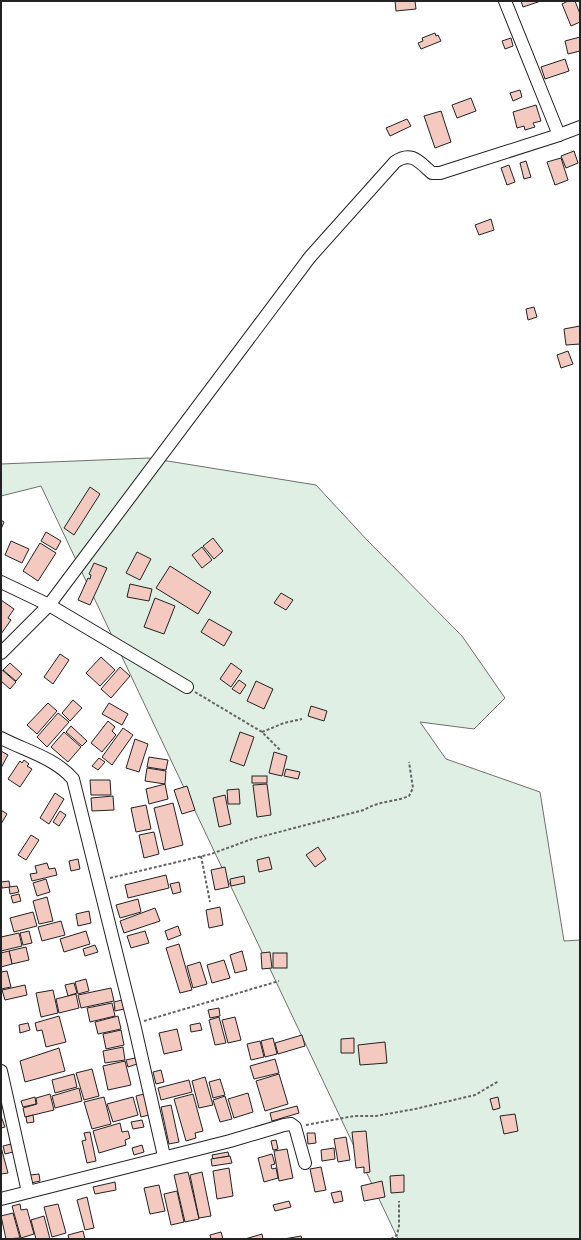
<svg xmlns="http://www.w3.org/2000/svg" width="581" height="1240" font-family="'Titillium Web',sans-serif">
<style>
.green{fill:#e0efe3;stroke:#6f6f6f}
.building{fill:#f3c9c0;stroke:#222}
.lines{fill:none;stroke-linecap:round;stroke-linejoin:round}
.minor-casing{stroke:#222;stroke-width:14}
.path{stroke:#646464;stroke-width:2;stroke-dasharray:3 2;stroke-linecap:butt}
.minor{stroke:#fff;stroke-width:12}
</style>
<rect width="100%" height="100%" fill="#fff"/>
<polygon class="green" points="149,458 316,485 367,540 462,636 505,698 474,729 420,722 446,759 540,792 564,941 580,940 580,1239 398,1239 41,486 1,496 1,464"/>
<g class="building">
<polygon points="395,1 415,1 416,9 396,11"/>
<polygon points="521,1 541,1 523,7"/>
<polygon points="568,1 575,1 580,14 580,22 571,26 562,4"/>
<polygon points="435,33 436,36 438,35 441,41 421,49 418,43 423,41 422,38"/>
<polygon points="580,37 580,51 568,54 565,41"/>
<polygon points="511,38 513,46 505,49 502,41"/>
<polygon points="565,59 569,71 545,79 541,67"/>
<polygon points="520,90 522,97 513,101 510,93"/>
<polygon points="471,98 476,111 457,118 452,105"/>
<polygon points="536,105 541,121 533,123 535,127 525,130 524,126 517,128 513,112"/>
<polygon points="441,111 451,142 435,148 424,116"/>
<polygon points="407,119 411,126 390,136 386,128"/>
<polygon points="574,151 578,163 566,168 561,156"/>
<polygon points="561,158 568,180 555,185 547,162"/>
<polygon points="526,161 531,177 524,179 520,163"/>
<polygon points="509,165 515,182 507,185 501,168"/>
<polygon points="491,219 494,230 479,235 475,225"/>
<polygon points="534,307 537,317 528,320 526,309"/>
<polygon points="580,326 580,344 566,345 564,329"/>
<polygon points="568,351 573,364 561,368 557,355"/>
<polygon points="90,487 100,494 74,535 64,528"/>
<polygon points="1,520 4,522 1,529"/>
<polygon points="46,532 61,541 56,550 41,541"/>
<polygon points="213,538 223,551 214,559 203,546"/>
<polygon points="11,541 29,549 22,563 5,555"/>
<polygon points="40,543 56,553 38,581 23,571"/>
<polygon points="202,547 212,560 202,568 192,555"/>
<polygon points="137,552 151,559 140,580 126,573"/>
<polygon points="94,563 107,568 90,605 78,600 88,578 90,579 91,575 89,574"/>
<polygon points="170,566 211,592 198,614 156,588"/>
<polygon points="130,584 152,589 149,601 127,597"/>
<polygon points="281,593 293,600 286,610 274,603"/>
<polygon points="155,598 175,606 164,634 144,627"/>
<polygon points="1,600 14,609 8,618 11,620 1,634"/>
<polygon points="209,619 232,632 224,646 201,632"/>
<polygon points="60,654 69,660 53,684 44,677"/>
<polygon points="101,657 115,670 100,686 86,673"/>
<polygon points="10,663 22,674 16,681 3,670"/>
<polygon points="231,663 242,671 231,687 220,679"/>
<polygon points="120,667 130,676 111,698 101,689"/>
<polygon points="1,669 16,682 10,689 1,681"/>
<polygon points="239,680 246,685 240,694 232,689"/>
<polygon points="256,681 273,689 264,709 247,701"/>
<polygon points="73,700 82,708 70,721 62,713"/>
<polygon points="48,703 57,711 37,734 27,725"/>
<polygon points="109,703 128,714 122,725 102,714"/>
<polygon points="311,706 327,711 324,721 308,716"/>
<polygon points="58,713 69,722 47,747 37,737"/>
<polygon points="108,721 115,727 112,731 116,735 102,752 91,743"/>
<polygon points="71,726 87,741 82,746 66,732"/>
<polygon points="123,728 133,735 112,765 102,757"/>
<polygon points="64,732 81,747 68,762 51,747"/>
<polygon points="240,732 254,737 244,766 230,761"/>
<polygon points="135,739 148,744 139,772 126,768"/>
<polygon points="1,751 8,755 1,768"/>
<polygon points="274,752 287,756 282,776 269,773"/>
<polygon points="149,757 168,760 166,770 147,767"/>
<polygon points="99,758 105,762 98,770 92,766"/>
<polygon points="24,760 29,764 27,766 32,769 20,787 8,779 20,761 22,763"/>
<polygon points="147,768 166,771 165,784 145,781"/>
<polygon points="286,769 300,772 298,779 284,776"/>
<rect x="252" y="776" width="15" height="7"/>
<polygon points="90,780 110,780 111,795 91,795"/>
<polygon points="165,784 168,799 149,804 146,789"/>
<polygon points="267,784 271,815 257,817 253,785"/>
<polygon points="187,786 195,810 182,814 174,790"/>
<polygon points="239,789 240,804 228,804 227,790"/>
<polygon points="55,793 64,799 49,824 40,818"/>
<polygon points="225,795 231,824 219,827 213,798"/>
<polygon points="113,796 114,810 92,811 91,798"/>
<polygon points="173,803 183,845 164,850 154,808"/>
<polygon points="146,805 151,829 136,832 131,808"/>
<polygon points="1,810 7,814 1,824"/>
<polygon points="60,811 66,815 59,826 53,822"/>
<polygon points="154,832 159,854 144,858 139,835"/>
<polygon points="31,835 39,840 26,860 18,855"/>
<polygon points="318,847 326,859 315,867 306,855"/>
<polygon points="269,857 272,869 259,872 257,860"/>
<polygon points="78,859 80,869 71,871 69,861"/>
<polygon points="47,863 49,869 55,868 57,875 32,881 30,874 37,873 35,866"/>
<polygon points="225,867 229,887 215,890 211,870"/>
<polygon points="166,875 169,888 128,898 125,885"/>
<polygon points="244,876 245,883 231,886 230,879"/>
<polygon points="46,879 50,892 37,896 33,883"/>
<polygon points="9,881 10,887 2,888 1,882"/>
<polygon points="179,882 181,892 173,894 170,884"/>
<polygon points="17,886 19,892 10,894 9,887"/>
<polygon points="19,894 21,901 13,903 11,896"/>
<polygon points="47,897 53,921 39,924 33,901"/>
<polygon points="138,899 141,912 120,918 116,905"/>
<polygon points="220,907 223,925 209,928 206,910"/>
<polygon points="155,908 160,921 124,933 120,921"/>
<polygon points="89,911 91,923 78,926 76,914"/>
<polygon points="33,912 37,926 14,932 10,918"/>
<polygon points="61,921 65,935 42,941 38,927"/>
<polygon points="178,926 181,935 168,940 165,931"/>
<polygon points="29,931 32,943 23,945 20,933"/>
<polygon points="86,931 90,944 64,952 60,939"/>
<polygon points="145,931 149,943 131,948 127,936"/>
<polygon points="19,933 22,946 1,951 1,937"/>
<polygon points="179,944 192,990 180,993 166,948"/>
<polygon points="95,945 98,952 85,956 83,949"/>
<polygon points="26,947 29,960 12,964 9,951"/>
<polygon points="9,951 12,964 1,967 1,953"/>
<polygon points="242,951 247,970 235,973 230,955"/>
<polygon points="270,952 272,968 262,969 261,953"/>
<rect x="273" y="953" width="14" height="15"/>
<polygon points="224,960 230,978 212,983 207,965"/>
<polygon points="200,962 207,984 193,988 187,966"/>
<polygon points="7,971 11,987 1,989 1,972"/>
<polygon points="86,979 89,991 78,994 75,982"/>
<polygon points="74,983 77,993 68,996 65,985"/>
<polygon points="25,985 27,995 5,1000 2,990"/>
<polygon points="111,988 114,1001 81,1008 78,995"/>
<polygon points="53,990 58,1013 41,1017 36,993"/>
<polygon points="76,994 79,1008 59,1013 56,999"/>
<polygon points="122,1000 124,1009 115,1011 114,1002"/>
<polygon points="112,1003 115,1016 90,1022 87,1008"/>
<polygon points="219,1008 220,1016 210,1018 208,1010"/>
<polygon points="59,1016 66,1042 46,1047 42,1030 37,1031 35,1023"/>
<polygon points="118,1016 121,1029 98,1034 95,1022"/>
<polygon points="219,1017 226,1043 215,1045 209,1020"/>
<polygon points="235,1017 241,1040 228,1043 222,1020"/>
<polygon points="28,1023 30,1030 20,1033 19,1025"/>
<polygon points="200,1023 202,1030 191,1032 190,1025"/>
<polygon points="177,1029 182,1050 164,1054 159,1033"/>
<polygon points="121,1030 124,1045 106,1049 103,1034"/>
<polygon points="302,1035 305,1046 278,1054 275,1043"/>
<polygon points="273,1038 277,1054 265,1057 261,1041"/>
<polygon points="354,1038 354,1053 341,1053 341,1039"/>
<polygon points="260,1041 264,1057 251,1060 247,1044"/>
<polygon points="385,1042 387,1063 360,1065 358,1045"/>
<polygon points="123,1047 125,1060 105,1063 103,1051"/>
<polygon points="59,1048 65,1071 25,1082 20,1061"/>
<polygon points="135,1058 137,1064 128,1067 126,1060"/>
<polygon points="275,1059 279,1073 254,1079 250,1066"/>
<polygon points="125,1061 131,1085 108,1090 103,1066"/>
<polygon points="92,1069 99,1096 84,1100 76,1073"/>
<polygon points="161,1070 164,1082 156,1084 153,1072"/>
<polygon points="74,1074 77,1087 55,1093 52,1080"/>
<polygon points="279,1074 288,1104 265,1111 256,1081"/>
<polygon points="205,1077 213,1105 199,1108 192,1081"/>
<polygon points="220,1079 225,1095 213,1098 209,1082"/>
<polygon points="189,1080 192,1092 161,1100 158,1088"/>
<polygon points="79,1088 82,1101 55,1108 52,1096"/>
<polygon points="248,1093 253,1112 234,1118 228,1099"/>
<polygon points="50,1094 54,1110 25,1117 23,1108 37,1104 36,1098"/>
<polygon points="144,1094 149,1115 141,1117 136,1096"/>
<polygon points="193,1094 203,1131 195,1133 196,1138 186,1141 174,1099"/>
<polygon points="225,1096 232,1119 220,1122 213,1100"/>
<polygon points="35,1097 36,1104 23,1107 21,1101"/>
<polygon points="104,1097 111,1124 92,1129 84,1102"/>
<polygon points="133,1097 138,1115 113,1122 107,1104"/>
<polygon points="498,1097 500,1108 493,1110 490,1099"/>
<polygon points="171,1105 179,1142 169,1144 161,1107"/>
<polygon points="297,1106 299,1113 272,1121 270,1113"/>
<polygon points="515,1114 518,1131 504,1134 500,1116"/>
<polygon points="33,1115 34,1122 27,1123 26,1117"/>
<polygon points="1,1116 5,1127 1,1128"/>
<polygon points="142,1120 144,1127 133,1129 131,1122"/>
<polygon points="120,1123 122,1132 128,1131 130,1138 125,1140 126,1145 99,1153 93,1131"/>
<polygon points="366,1131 370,1172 364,1173 364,1167 356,1168 352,1132"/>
<polygon points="90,1132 96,1161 87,1163 82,1141 86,1140 84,1133"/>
<polygon points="307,1133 315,1133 316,1143 308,1144"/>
<polygon points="346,1137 350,1160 338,1162 334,1139"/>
<polygon points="276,1140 278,1149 273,1150 271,1141"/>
<polygon points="11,1144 13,1152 5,1154 3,1146"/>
<polygon points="142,1145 144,1152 134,1155 132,1148"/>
<polygon points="1,1147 8,1173 1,1174"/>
<polygon points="334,1148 335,1159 322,1161 321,1150"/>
<polygon points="287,1149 293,1178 279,1181 274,1151"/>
<polygon points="228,1152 229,1156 213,1159 212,1155"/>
<polygon points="272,1154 275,1164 271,1165 272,1169 276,1168 278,1178 264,1182 258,1158"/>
<polygon points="230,1156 232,1163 212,1166 211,1159"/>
<polygon points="321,1167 326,1190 315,1192 310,1169"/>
<polygon points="229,1168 233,1196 217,1199 213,1171"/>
<polygon points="188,1172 199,1219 185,1222 174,1175"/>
<polygon points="202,1172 211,1216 199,1218 190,1175"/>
<polygon points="39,1174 40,1181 31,1183 30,1175"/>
<polygon points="404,1175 404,1192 391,1193 390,1176"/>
<polygon points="382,1181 385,1197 364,1201 361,1186"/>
<polygon points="115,1182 116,1190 95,1194 93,1187"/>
<polygon points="159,1185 165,1211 150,1214 144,1188"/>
<polygon points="177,1191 184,1222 171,1225 164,1194"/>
<polygon points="341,1191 343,1201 334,1203 331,1193"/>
<polygon points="87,1197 94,1228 85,1230 77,1200"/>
<polygon points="289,1201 291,1207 275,1211 273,1205"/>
<polygon points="20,1204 21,1210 27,1209 34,1234 21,1238 12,1206"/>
<polygon points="58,1204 66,1233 52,1237 44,1207"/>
<polygon points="13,1213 20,1238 6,1239 1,1216"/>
<polygon points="44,1216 50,1239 36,1239 31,1220"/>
<polygon points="83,1231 85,1239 69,1239 68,1235"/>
<polygon points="221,1232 223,1239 211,1239 210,1235"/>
<polygon points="262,1234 263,1239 245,1239"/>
<polygon points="301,1236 302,1239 284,1239"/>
</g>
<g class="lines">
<defs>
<g id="minor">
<polyline points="505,1 559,135 580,127"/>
<polyline points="1,582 49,605 187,687"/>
<path d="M1,653L49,605L310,257L395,162C412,150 420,163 432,173H440L559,135"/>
<path d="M1,738C26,751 55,758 73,779L134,1024L164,1156"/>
<polyline points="1,1071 28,1192"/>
<polyline points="1,1199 230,1141 284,1125 291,1124 295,1127 305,1163"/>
</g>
</defs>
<use href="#minor" class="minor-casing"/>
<g class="path">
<polyline points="195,692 262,732 280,750"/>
<polyline points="262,732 284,723 302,719"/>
<polyline points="201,856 210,902"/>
<path d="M110,878L211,854L252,839L364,810C378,801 395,802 409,796L413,788L409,762"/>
<polyline points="144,1021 279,981"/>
<polyline points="306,1125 354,1116 376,1116 415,1109 475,1095 499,1081"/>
<polyline points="391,1239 397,1235 399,1226 399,1201"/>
</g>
<use href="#minor" class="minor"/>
</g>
<rect width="581" height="1240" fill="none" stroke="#222222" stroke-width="4"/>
</svg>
